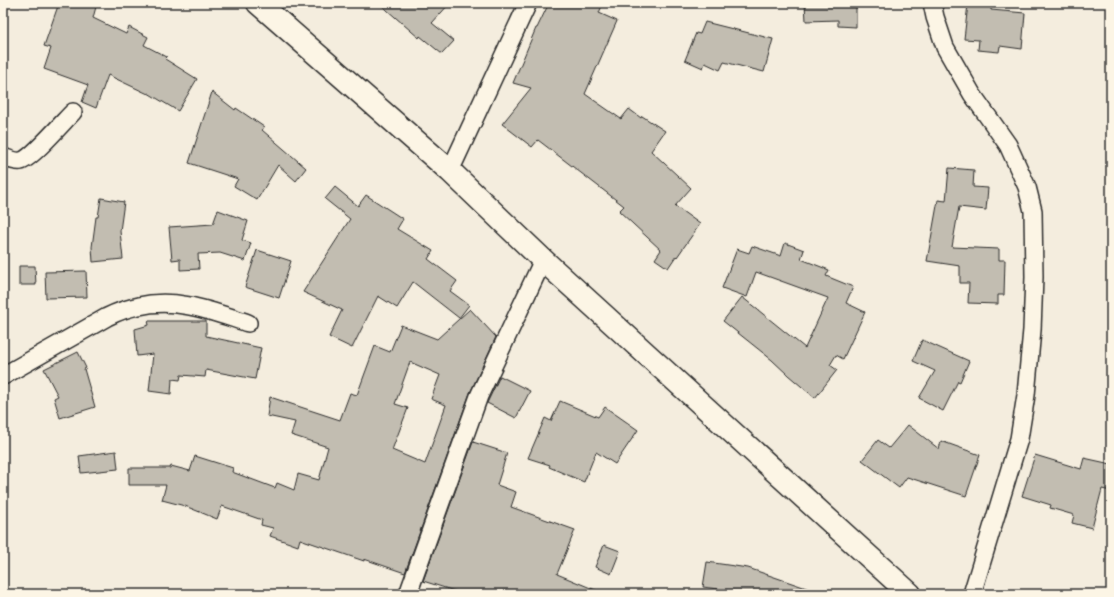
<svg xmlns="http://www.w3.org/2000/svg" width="1114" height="597" font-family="'Gochi Hand',sans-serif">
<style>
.building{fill:#c2bdb1;stroke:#2b2b2b;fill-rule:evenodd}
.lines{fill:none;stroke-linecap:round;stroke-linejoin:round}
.street-casing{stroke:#2b2b2b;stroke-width:20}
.highway-casing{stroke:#2b2b2b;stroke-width:25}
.street{stroke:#fcf5e5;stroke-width:17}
.highway{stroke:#fcf5e5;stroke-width:22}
</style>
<rect width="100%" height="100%" fill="#f4edde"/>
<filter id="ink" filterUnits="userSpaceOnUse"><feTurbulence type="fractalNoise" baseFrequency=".025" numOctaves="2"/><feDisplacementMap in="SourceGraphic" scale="8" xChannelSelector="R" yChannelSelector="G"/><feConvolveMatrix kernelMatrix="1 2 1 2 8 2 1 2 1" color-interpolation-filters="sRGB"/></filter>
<g filter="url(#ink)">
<g class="building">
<polygon points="59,3 97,3 93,18 126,34 129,27 148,37 144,45 167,57 165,59 197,79 178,111 148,93 148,94 108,75 96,108 82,102 88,85 44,69 51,48 44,46"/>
<polygon points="379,3 450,3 432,23 454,41 442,54 420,36 419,38"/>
<polygon points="549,3 603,3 599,13 617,21 585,94 621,119 629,109 641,118 642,116 665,131 651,151 691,188 675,206 700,224 677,257 676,256 668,268 655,259 661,250 619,211 624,206 538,140 532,147 502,124 531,88 513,83 536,28 537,28"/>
<polygon points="805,3 856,3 856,27 838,26 838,20 806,21"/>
<polygon points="968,4 991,6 991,10 1025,13 1022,49 1000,46 999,52 978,50 979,40 964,39"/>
<polygon points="705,22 773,39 764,72 724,62 720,70 705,63 703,68 685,60 696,33 700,34"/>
<polygon points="212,92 235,110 236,108 264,127 262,130 306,168 296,181 278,165 257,200 234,186 238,179 189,163"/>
<polygon points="949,168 974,170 973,187 988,188 986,210 959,207 952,247 999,249 999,260 1005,260 1004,295 998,295 998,304 968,303 969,283 960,283 960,266 927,261 938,200 946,201"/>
<polygon points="335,187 358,206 366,195 403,219 397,229 433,251 428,259 457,281 450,291 469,305 459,318 413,282 397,308 378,296 352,348 329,337 342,310 303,292 350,219 325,199"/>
<polygon points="101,198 124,202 120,231 123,259 93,262 92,247 96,217 98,217"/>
<polygon points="218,210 248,221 242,240 251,243 245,261 220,253 198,254 199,269 180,270 180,259 172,260 169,227 213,224"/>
<polygon points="785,243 804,250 801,259 829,270 826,276 853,287 846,303 865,312 843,359 836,355 830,365 837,370 815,398 788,375 772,360 723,321 742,297 805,348 828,298 756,272 747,297 722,288 737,249 749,253 752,246 781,256"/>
<polygon points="257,250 291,261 279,298 245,287"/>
<polygon points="19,266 35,266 36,285 19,285"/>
<polygon points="86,271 87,297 46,298 45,272"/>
<path d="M470,309L496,337L470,393L405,573L364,559V561L300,539L298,546L270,536L273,528L261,525L262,520L222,506L217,519L185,506L162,500L166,485H129V468H170L171,466L190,471L195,456L233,468L232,472L275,488L277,483L294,490L298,474L319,480L328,447L291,435L295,422L267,416L270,397L340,420L350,393L357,395L375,346L390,352L401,325L437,339ZM410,362L440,375L431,399L446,405L425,464L392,450L408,408L395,404Z"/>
<polygon points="148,321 206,321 206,336 261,348 255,379 206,370 205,377 181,375 180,380 172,379 171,394 149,391 153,354 137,356 135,329 149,325"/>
<polygon points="922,340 969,361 960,382 958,381 943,411 919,398 935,371 913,361"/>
<polygon points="78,352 86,368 84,369 95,407 60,418 54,398 58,396 44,369"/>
<polygon points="500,376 530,391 516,418 487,403"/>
<polygon points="560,401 598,417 605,407 638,430 615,464 596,452 584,482 549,467 550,465 528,458 545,418 551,421"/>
<polygon points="908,425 939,449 941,441 980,455 966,496 907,477 899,488 862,460 878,440 889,448"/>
<polygon points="473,442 507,453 497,485 516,492 511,507 575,530 557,574 605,594 464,594 423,581"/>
<polygon points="116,451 118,469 81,473 79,456"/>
<polygon points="1035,455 1081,469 1084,458 1111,464 1111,491 1102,489 1092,528 1072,523 1074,515 1050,508 1051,505 1022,496"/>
<polygon points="604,545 620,551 611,574 595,567"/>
<polygon points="707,562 748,568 815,591 814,594 753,594 703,587"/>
</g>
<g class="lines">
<defs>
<g id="street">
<polyline points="932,3 935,17 945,47 972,94 1008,145 1027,187 1033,211 1034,277 1032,330 1026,395 1019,439 972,594"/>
<path d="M3,157C9,159 15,162 21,161C31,159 64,121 73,112"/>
<polyline points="450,171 528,3"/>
<path d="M3,376L107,317C117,312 128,308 139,306C177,297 213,312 248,323"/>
<polyline points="408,594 479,396 543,260"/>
</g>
<polyline id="highway" points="258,3 450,171 543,260 910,594"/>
</defs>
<use href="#street" class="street-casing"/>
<use href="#highway" class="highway-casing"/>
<use href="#street" class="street"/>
<use href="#highway" class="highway"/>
</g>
</g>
<rect width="1114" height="597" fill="none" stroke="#fcf5e5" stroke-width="16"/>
<rect x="8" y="8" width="1098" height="581" fill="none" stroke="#2b2b2b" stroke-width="1.5" filter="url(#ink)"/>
</svg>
